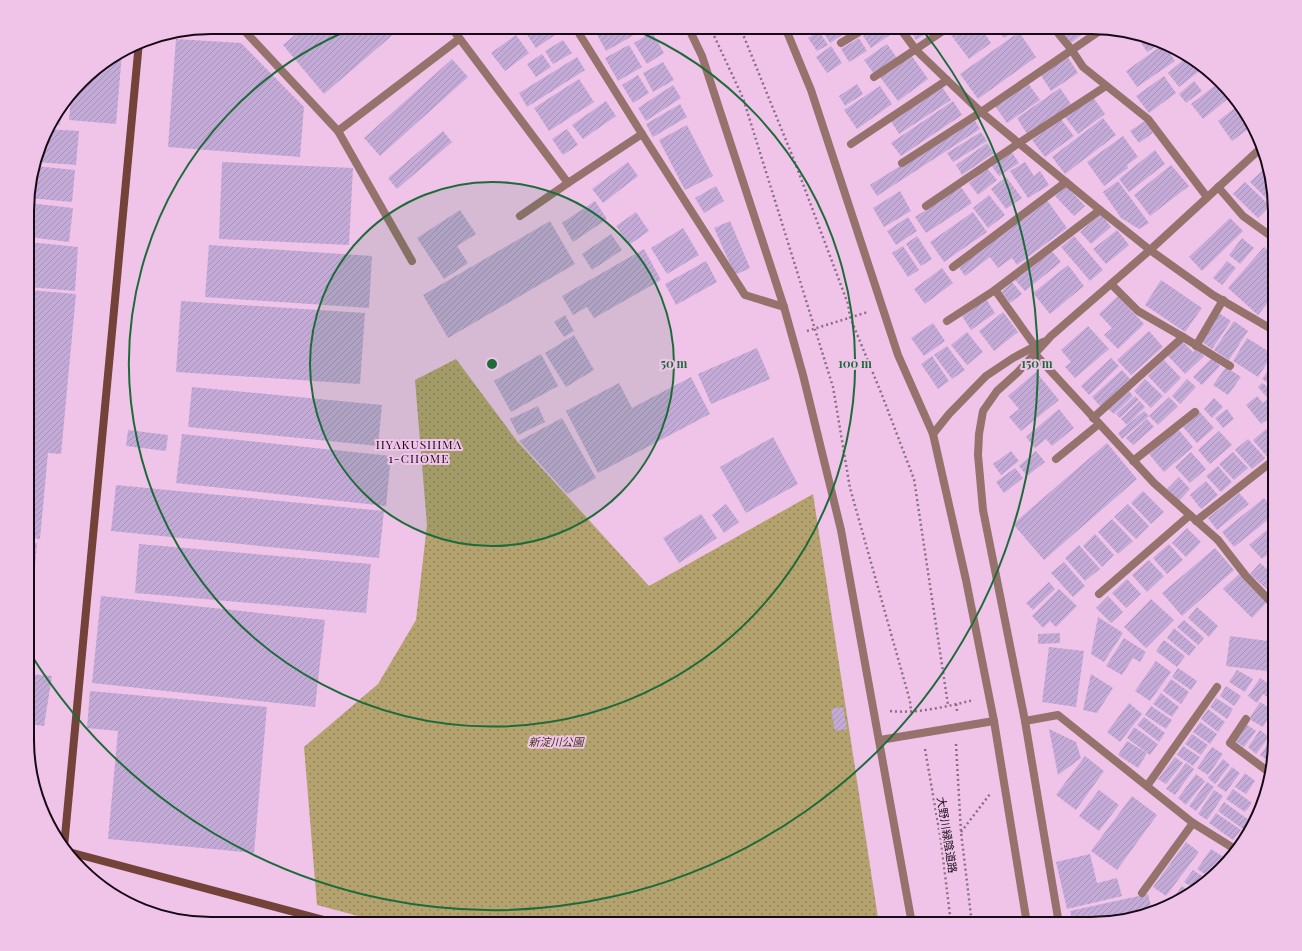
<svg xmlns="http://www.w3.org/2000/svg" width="1302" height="951" font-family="'Playfair Display','Noto Sans JP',serif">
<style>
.park{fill:url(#park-dots)}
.building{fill:url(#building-hatch)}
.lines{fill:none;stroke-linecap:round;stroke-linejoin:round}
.path{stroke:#8b6d86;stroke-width:2.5;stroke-dasharray:2 3;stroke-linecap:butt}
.lane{stroke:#95726b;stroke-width:8}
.street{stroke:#95726b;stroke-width:8}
.secondary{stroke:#734239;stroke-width:8}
.ring{fill:none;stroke:#1e6b3a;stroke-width:2}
.labels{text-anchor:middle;stroke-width:4;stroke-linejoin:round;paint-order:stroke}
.park-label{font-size:11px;font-style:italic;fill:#423714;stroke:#f0c4e9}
.street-label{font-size:11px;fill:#170915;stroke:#f0c4e9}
.neighbourhood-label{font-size:12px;letter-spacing:1px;fill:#170915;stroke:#f0c4e9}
.rim{fill:none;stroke:#170915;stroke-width:2}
.centre{fill:#1e6b3a;stroke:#f0c4e9;stroke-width:2}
.ring-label{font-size:12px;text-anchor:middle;font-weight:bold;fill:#1e6b3a;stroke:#f0c4e9;stroke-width:4;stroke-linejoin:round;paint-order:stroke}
</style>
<defs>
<pattern id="park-dots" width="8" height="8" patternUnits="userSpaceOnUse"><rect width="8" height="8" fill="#b5a36f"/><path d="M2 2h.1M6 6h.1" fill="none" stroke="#92835a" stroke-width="1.8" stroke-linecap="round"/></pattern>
<pattern id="building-hatch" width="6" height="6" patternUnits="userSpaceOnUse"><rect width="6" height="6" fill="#c4aad7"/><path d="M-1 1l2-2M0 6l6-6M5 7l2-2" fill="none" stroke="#a891b8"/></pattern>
</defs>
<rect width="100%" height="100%" fill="#f0c4e9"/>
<polygon class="park" points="456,359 517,441 649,586 813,494 879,924 388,924 317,905 304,747 378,684 416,620 427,525 415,380"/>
<g class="building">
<polygon points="269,27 279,27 273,32"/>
<polygon points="304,27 336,28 402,27 324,94 283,45"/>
<polygon points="526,27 558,27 561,31 536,48 523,29"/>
<polygon points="602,27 648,27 606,51 595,31"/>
<polygon points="820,27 854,27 830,43"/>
<polygon points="875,27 895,27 897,30 871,48 863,36"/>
<polygon points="908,27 936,27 916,40"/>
<polygon points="953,27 980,27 991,43 969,59 948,31"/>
<polygon points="996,27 1019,27 1004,38"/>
<polygon points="1059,27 1091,27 1071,43"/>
<polygon points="206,28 204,35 192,31"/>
<polygon points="819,31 828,45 817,51 808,38"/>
<polygon points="652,32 664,53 647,64 634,43"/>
<polygon points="1019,32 1036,57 978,99 960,74"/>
<polygon points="516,35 529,53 505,71 491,53"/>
<polygon points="1140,36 1161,41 1163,42 1147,52 1138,38"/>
<polygon points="859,38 867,51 849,62 841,49"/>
<polygon points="176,39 241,43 304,107 300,157 168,147"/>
<polygon points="563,40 572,53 553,64 545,51"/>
<polygon points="887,44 897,58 874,74 864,60"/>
<polygon points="1164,44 1175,61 1137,87 1126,71"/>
<polygon points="629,45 642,67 618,81 605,58"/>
<polygon points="831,46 842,63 827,73 816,57"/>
<polygon points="122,53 116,124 69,120 71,97 89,73"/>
<polygon points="542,54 551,67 536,77 527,64"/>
<polygon points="911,55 928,79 898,101 880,77"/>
<polygon points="1067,56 1078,73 1051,91 1040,74"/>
<polygon points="1188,56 1194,60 1202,69 1179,87 1168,73"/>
<polygon points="577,57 585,70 527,107 519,93"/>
<polygon points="452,59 468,77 380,156 364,138"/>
<polygon points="663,62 674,80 653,92 643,73"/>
<polygon points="638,75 649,93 633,103 622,85"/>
<polygon points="1164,76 1176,93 1149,113 1136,96"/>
<polygon points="579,79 594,102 549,131 534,108"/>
<polygon points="1194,81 1202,91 1186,103 1179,94"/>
<polygon points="1028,83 1040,100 1007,123 995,106"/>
<polygon points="857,84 863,94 845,106 839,96"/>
<polygon points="1217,84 1229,98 1203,119 1191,104"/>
<polygon points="673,85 681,98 646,121 638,108"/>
<polygon points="880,86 892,104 857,129 844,110"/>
<polygon points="942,87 951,100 899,134 891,121"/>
<polygon points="1060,88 1071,104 1027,134 1017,118"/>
<polygon points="1093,97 1105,114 1078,134 1065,117"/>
<polygon points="606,101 616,116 583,139 572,125"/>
<polygon points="953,101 962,115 901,156 891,143"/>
<polygon points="680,104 687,117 653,137 646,124"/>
<polygon points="1236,107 1251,127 1232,141 1218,121"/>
<polygon points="62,109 60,125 50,124"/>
<polygon points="1103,118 1116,135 1065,174 1052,157"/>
<polygon points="974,119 980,129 877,196 870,185"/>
<polygon points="1061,119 1074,136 1045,157 1032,140"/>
<polygon points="1145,121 1153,133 1139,143 1130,131"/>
<polygon points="687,125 713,176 685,190 659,140"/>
<polygon points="46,129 79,131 76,165 36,162"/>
<polygon points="567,129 578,145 563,155 552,139"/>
<polygon points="443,131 452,142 397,189 388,178"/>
<polygon points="981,132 987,141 953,162 947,153"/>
<polygon points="1123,136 1138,157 1127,165 1128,168 1104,186 1087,162"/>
<polygon points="987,143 994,153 962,175 956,165"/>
<polygon points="1155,150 1165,164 1129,192 1119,179"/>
<polygon points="1011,151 1019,163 999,176 991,165"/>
<polygon points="222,162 353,168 349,245 219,239"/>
<polygon points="628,162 638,176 603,203 592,189"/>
<polygon points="1025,162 1034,176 1040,171 1049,185 1028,198 1010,171"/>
<polygon points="1171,165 1189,186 1150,216 1134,195"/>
<polygon points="35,166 75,170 72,202 29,198 29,187"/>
<polygon points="1266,167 1275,199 1271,203 1250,182"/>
<polygon points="987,168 997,180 978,195 969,183"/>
<polygon points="1006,177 1022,198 1006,209 991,189"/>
<polygon points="1118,181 1149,223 1139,229 1121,218 1103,192"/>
<polygon points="1245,182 1270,206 1258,218 1233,194"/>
<polygon points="716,186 724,201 704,213 695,198"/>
<polygon points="1066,186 1085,206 1074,216 1055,196"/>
<polygon points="961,187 972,203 926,233 915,217"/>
<polygon points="900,191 911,211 884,227 873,208"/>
<polygon points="989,195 1005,215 988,228 973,208"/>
<polygon points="1047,200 1067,228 1017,265 1012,258 998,268 990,257 965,276 958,266"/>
<polygon points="595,201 607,219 573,242 562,223"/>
<polygon points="29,203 73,208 69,242 29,237"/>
<polygon points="460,210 476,234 457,246 468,263 444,279 417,238"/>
<polygon points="636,212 649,231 629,245 616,226"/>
<polygon points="973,212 987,232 944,262 930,242"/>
<polygon points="1101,214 1111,227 1091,244 1080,232"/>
<polygon points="908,217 917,231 896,245 887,231"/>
<polygon points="1230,218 1243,231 1202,271 1189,257"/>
<polygon points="550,221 575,264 448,338 423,295"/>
<polygon points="730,221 750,268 735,275 714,228"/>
<polygon points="683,228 699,255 667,274 651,248"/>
<polygon points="1117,230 1129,245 1106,264 1093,249"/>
<polygon points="611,234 622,250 592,270 582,254"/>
<polygon points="917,236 932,259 921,266 906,244"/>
<polygon points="1074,236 1103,270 1090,281 1061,247"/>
<polygon points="1242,238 1254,248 1240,264 1229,255"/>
<polygon points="29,242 78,247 75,291 29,287"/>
<polygon points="209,245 372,256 369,308 205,297"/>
<polygon points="903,246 919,270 908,277 892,253"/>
<polygon points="1264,247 1275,256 1275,304 1270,300 1258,315 1228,288"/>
<polygon points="644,249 661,280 594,318 587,307 573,315 562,296"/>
<polygon points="1052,251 1061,262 1025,291 1015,280"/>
<polygon points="706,261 717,282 676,305 665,284"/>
<polygon points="1227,261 1236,268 1222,285 1213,278"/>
<polygon points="1068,265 1084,286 1050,314 1033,293"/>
<polygon points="942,268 953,283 925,304 914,289"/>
<polygon points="1161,280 1202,308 1185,332 1145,305"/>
<polygon points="1012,282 1022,294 1010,303 1001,292"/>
<polygon points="29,290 76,294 61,454 48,453 40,539 29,538"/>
<polygon points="1118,296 1144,324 1118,349 1104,335 1112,328 1099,314"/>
<polygon points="986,299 995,313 971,330 962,316"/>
<polygon points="181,301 365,313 360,384 176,372"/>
<polygon points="1003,312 1018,332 994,351 979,331"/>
<polygon points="1219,313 1231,321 1212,349 1201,341"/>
<polygon points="565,315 574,331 564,337 554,322"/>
<polygon points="1234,321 1248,331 1229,360 1214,350"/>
<polygon points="933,323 945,341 924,356 911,338"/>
<polygon points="1088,326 1109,349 1075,378 1065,367 1071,362 1061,350"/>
<polygon points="1149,331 1163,347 1131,375 1117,360"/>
<polygon points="967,332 983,352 967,365 951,345"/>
<polygon points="574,335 594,370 566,387 545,353"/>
<polygon points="1247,338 1273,354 1258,377 1233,361"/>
<polygon points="1183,342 1193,352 1197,348 1204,356 1185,374 1168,356"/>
<polygon points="947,346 965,370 952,379 934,355"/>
<polygon points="757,348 770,379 711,404 698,374"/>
<polygon points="541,354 558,386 511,412 494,381"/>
<polygon points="932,356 949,381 938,389 921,364"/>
<polygon points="1111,358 1119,366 1089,395 1081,386"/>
<polygon points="1212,358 1220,366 1202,385 1193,377"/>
<polygon points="1164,360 1181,378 1165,394 1148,376"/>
<polygon points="1275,360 1275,382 1272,386 1262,379"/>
<polygon points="1226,367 1241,377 1228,395 1213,385"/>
<polygon points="1122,370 1130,379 1100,406 1092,397"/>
<polygon points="1036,372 1059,400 1021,431 1009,417 1019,409 1008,396"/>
<polygon points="691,377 710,414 598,473 566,411 619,383 632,408"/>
<polygon points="1145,379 1163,396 1151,408 1134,391"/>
<polygon points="1187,379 1196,387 1180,404 1172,396"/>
<polygon points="1262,383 1275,391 1275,406 1258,387"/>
<polygon points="192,387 382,405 378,446 188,427"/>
<polygon points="1128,390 1133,396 1114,414 1108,409"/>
<polygon points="1135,396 1139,400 1120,418 1116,414"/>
<polygon points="1257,396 1263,403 1267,399 1275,409 1275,414 1261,424 1246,405"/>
<polygon points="1169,397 1178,406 1158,425 1149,416"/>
<polygon points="1214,398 1223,407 1212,418 1204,409"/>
<polygon points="1140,401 1145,407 1127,425 1121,419"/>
<polygon points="538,406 545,422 518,435 510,419"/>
<polygon points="1059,409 1074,428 1052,446 1046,439 1035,448 1026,437"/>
<polygon points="1227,409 1234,419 1223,428 1215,418"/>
<polygon points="1144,411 1149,416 1122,439 1118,433"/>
<polygon points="1199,411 1214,428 1197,443 1182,426"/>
<polygon points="562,418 596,478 567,494 519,441"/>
<polygon points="1147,419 1154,427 1133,445 1126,438"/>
<polygon points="1178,429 1193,447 1164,472 1149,454"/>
<polygon points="1266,429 1275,440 1275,454 1269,459 1253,440"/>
<polygon points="128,430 168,435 166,451 126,446"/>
<polygon points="1219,431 1232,445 1210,464 1198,450"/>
<polygon points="182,434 391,456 386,506 176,483"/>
<polygon points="773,437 798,484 746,513 720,467"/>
<polygon points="1248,439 1265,458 1252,469 1235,450"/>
<polygon points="1107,443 1137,479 1044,560 1013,524"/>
<polygon points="1011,451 1019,461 1001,475 993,464"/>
<polygon points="1036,451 1045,462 1027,476 1019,466"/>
<polygon points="1191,452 1206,469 1190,483 1175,467"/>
<polygon points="1233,452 1248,468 1234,480 1219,464"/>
<polygon points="1218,466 1232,482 1221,492 1206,476"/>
<polygon points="1015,468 1023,478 1004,493 996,482"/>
<polygon points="1179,477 1190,489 1179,501 1167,489"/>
<polygon points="1206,481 1218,495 1201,509 1190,495"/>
<polygon points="116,485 384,511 379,558 111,531"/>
<polygon points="1143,491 1164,512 1151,524 1131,503"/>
<polygon points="1239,493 1249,504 1217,530 1208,518"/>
<polygon points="1264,498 1275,511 1275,514 1234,547 1222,532"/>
<polygon points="726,504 739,522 724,533 712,515"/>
<polygon points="1128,504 1149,526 1136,539 1114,517"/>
<polygon points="701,514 717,538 679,563 663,538"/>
<polygon points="1112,519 1133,541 1118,554 1098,532"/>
<polygon points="1275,523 1275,549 1262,559 1249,545"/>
<polygon points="1187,528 1201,542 1186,557 1172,543"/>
<polygon points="1095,534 1114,555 1102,567 1083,546"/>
<polygon points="29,542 37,543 30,623 29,623"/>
<polygon points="139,544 371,564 366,613 135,593"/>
<polygon points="1169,544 1183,560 1167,574 1153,558"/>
<polygon points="1079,545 1100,569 1085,581 1065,558"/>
<polygon points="1215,548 1234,570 1182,616 1162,593"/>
<polygon points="1275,556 1275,570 1268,562"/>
<polygon points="1149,560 1164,576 1147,592 1132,575"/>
<polygon points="1064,562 1085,586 1073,597 1051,573"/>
<polygon points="1260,563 1275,576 1275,587 1270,592 1250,574"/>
<polygon points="1239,574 1267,602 1252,618 1223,589"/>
<polygon points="1127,579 1141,594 1126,608 1112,593"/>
<polygon points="1049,582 1055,589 1033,610 1026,603"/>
<polygon points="1059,589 1077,606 1056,627 1050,621 1043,628 1032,616"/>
<polygon points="101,596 325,620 315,707 92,683"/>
<polygon points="1108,596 1123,612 1111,623 1096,608"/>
<polygon points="1151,599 1174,620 1146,648 1124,627"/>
<polygon points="1197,607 1218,626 1209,637 1188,618"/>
<polygon points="1098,617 1123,633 1104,662 1091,654"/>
<polygon points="1271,618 1275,619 1275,672 1226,666 1230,636 1268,641"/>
<polygon points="1184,620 1204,638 1198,645 1177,627"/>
<polygon points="1174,628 1196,647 1189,656 1167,638"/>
<polygon points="1060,633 1060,643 1038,644 1038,634"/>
<polygon points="1124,638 1146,652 1140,662 1133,658 1122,675 1106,666"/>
<polygon points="1164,640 1185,656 1177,667 1156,651"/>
<polygon points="1049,647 1084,651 1076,707 1042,702"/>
<polygon points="1156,661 1171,672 1150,701 1135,691"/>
<polygon points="1178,668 1197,681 1191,690 1172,677"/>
<polygon points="1237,670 1253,679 1245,692 1229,682"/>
<polygon points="29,674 52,676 44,726 29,724"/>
<polygon points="1091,674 1113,688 1097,713 1083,710"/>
<polygon points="1260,678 1275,688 1275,696 1272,700 1263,694 1257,703 1248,696"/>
<polygon points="1171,679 1189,692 1181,704 1163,691"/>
<polygon points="1226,686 1241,696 1234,706 1220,696"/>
<polygon points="90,691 267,707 254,853 108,839 118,731 87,728"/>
<polygon points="1161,693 1179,707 1172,717 1153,704"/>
<polygon points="1216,698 1233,709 1227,719 1210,707"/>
<polygon points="1260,702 1273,710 1263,727 1249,719"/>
<polygon points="1129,703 1142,714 1120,742 1107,732"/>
<polygon points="1151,706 1172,720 1166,729 1145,715"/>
<polygon points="843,707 847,729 835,731 831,709"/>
<polygon points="1208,709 1225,722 1218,732 1201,719"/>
<polygon points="1144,717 1165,733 1159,742 1137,725"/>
<polygon points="1200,722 1217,734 1210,744 1193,732"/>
<polygon points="1246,724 1256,731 1244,747 1235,741"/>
<polygon points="1134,727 1158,744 1150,755 1127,738"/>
<polygon points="1049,729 1076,742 1081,758 1058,775"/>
<polygon points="1260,730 1269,737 1256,754 1248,747"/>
<polygon points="1192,734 1208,745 1201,755 1185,744"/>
<polygon points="1273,737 1275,738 1274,756 1267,760 1260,755"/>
<polygon points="1127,741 1147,753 1138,768 1118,755"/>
<polygon points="1183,746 1200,757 1193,766 1177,755"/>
<polygon points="1212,747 1223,754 1208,775 1197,768"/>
<polygon points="1085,756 1104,771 1076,810 1056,795"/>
<polygon points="1175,757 1183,763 1166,784 1158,779"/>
<polygon points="1223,759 1230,765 1215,784 1208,778"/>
<polygon points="1186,763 1194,769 1175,795 1166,789"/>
<polygon points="1232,767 1240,773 1226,792 1217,786"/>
<polygon points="1245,773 1255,781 1246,794 1235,787"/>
<polygon points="1196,774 1205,781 1186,805 1178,798"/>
<polygon points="1207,782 1214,787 1196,811 1189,806"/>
<polygon points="1233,789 1252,803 1245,812 1226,799"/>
<polygon points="1099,790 1119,805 1099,831 1079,816"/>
<polygon points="1214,790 1223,796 1207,820 1198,814"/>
<polygon points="1132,796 1157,815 1117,870 1091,851"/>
<polygon points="1224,802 1249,820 1243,829 1218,811"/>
<polygon points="1216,813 1241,830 1233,840 1209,823"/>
<polygon points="1186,842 1199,852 1166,896 1153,887"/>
<polygon points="1211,849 1228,860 1208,876 1197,869"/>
<polygon points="1090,854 1097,883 1117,878 1122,896 1067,909 1056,862"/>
<polygon points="1193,870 1205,878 1193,888 1184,882"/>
<polygon points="1182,886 1189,892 1173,905 1170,903"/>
<polygon points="1148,894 1151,906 1167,903 1167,906 1092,924 1073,924 1070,911"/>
</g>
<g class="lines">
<g class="path">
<polyline points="710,27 743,98 833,387 850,488 910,701 911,711"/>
<polyline points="740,27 794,160 848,304 850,317 882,395 914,479 948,705"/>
<polyline points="807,331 868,312"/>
<polyline points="956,704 957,711"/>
<path d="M890,711C918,714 948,706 974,700"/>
<polyline points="956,744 961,832 972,924"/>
<polyline points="925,749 941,841 951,924"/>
<polyline points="961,832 990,794"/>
</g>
<g class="lane">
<polyline points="899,27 916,50 947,80 981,112 1100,210 1150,250 1213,295 1275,331"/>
<polyline points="1053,27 1071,49 1083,67 1148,119 1207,197"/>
<polyline points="841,43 867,27"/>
<polyline points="874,77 949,27"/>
<polyline points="851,144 947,80"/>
<polyline points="902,163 981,112 1104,28"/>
<polyline points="1218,187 1243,216 1275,239"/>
<polyline points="926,206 1019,143 1106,86"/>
<polyline points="953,267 1066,182"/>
<polyline points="1111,284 1138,311 1183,337 1230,366"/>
<polyline points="995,290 1035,346"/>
<polyline points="947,321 995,290 1100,210"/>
<polyline points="1196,346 1223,300"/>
<polyline points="1093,418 1183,337"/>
<polyline points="1056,459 1099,424"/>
<polyline points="1196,521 1275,459"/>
<polyline points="1218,540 1246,576 1275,606"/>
<polyline points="1099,594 1190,515"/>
<polyline points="1147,786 1217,687"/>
<polyline points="1142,893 1193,823"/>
</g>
<g class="street">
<polyline points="241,27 338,131 412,261"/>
<polyline points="451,27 568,183"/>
<polyline points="575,27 642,134 745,295 784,307"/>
<polyline points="688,27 702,56 784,307 803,375 841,530 912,924"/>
<polyline points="785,27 811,90 898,355 933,434 966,580 994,721 1027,924"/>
<polyline points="338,131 459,39"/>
<polyline points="520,216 568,183 642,134"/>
<polyline points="1035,354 1154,483 1218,540"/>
<polyline points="933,434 949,414 986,376 1013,358 1043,342"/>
<polyline points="1133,461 1195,412"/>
<polyline points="1246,719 1230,743 1270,773 1268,785"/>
<polyline points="1025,721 1058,715 1193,823 1238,851"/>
<polyline points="880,740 994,721"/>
<polyline points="1059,924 1025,721 983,510 978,455 979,434 983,411 997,391 1018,372 1051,336 1150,250 1261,148"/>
</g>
<g class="secondary">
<polyline points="64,847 139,42"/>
<polyline points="69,852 339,924"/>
</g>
</g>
<circle cx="492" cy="364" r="182" fill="#1e6b3a" fill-opacity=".12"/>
<g class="ring">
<circle cx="492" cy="364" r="182"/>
<path d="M628 27A363 363 0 1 1 356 27"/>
<path d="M921 28A545 545 0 1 1 30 653"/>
</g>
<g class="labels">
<g class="park-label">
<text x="556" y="746">新淀川公園</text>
</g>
<g class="street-label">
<text transform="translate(947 835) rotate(81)" y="4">大野川緑陰道路</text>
</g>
<g class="neighbourhood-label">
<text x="419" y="449">HYAKUSHIMA<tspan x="419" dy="14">1-CHOME</tspan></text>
</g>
</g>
<path d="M0 0H1302V951H0ZM211 34H1091A177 177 0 0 1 1268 211V740A177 177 0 0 1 1091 917H211A177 177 0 0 1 34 740V211A177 177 0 0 1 211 34Z" fill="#f0c4e9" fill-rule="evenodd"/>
<path class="rim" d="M211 34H1091A177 177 0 0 1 1268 211V740A177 177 0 0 1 1091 917H211A177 177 0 0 1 34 740V211A177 177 0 0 1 211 34Z"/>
<circle cx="492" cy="364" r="6" class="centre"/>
<g class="ring-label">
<text x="674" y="368">50 m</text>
<text x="855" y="368">100 m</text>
<text x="1037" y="368">150 m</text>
</g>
</svg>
